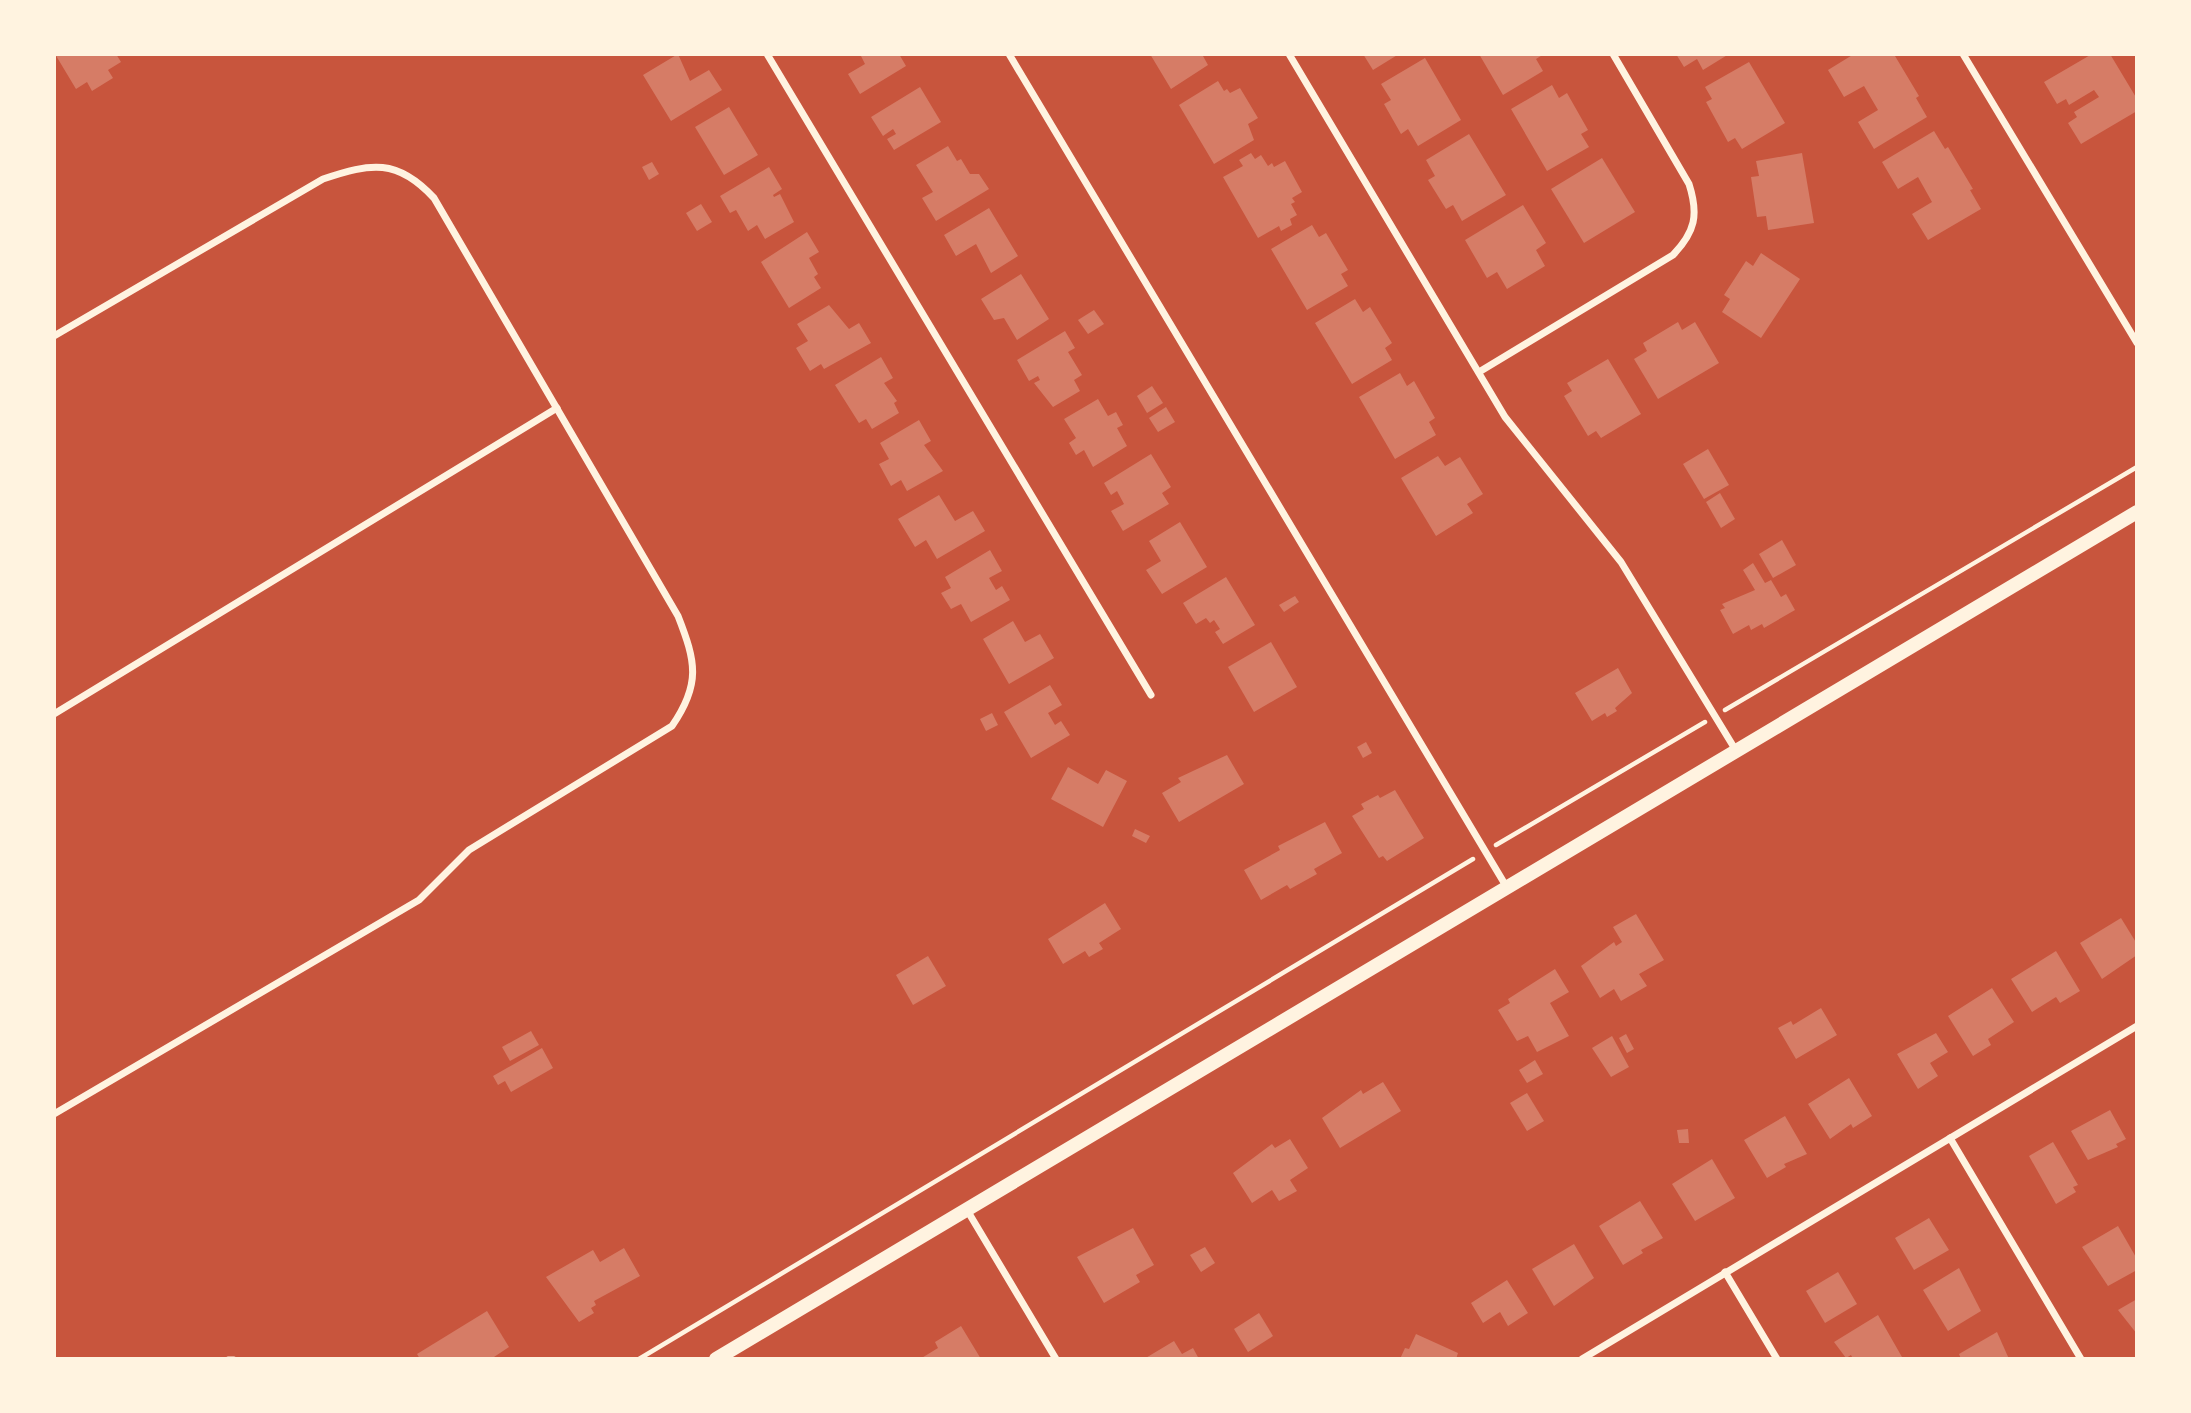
<svg xmlns="http://www.w3.org/2000/svg" width="2191" height="1413" font-family="'Source Sans 3',sans-serif">
<style>
.building{fill:#d67c66}
.lines{fill:none;stroke-linecap:round;stroke-linejoin:round}
.path{stroke:#fff3e0;stroke-width:4.5}
.service{stroke:#fff3e0;stroke-width:5}
.minor{stroke:#fff3e0;stroke-width:7}
.secondary{stroke:#fff3e0;stroke-width:14}
</style>
<rect width="100%" height="100%" fill="#c8553d"/>
<g class="building">
<polygon points="55,54 116,54 121,62 108,70 113,78 92,91 87,82 76,89"/>
<polygon points="678,54 690,81 709,70 722,90 671,121 643,75"/>
<polygon points="860,54 899,54 906,66 860,94 848,74 865,64"/>
<polygon points="1150,54 1206,54 1203,56 1208,65 1171,89"/>
<polygon points="1363,54 1399,54 1373,70"/>
<polygon points="1479,54 1544,54 1536,59 1543,71 1503,95"/>
<polygon points="1676,54 1729,54 1703,70 1697,59 1684,67"/>
<polygon points="1854,54 1895,56 1919,96 1916,98 1927,117 1874,149 1858,122 1878,110 1864,86 1844,97 1828,70"/>
<polygon points="2092,54 2110,54 2137,99 2137,111 2081,144 2068,123 2077,117 2074,112 2099,97 2094,90 2069,105 2066,99 2057,104 2044,82"/>
<polygon points="1425,58 1461,120 1418,146 1408,129 1401,134 1384,104 1391,100 1381,84"/>
<polygon points="1749,62 1785,123 1742,149 1735,138 1728,142 1706,102 1712,99 1705,87"/>
<polygon points="1218,81 1224,91 1227,89 1230,93 1240,88 1258,118 1248,124 1254,140 1214,164 1179,105"/>
<polygon points="1552,85 1559,98 1567,93 1588,130 1581,134 1589,147 1547,171 1511,109"/>
<polygon points="920,87 941,122 894,150 887,139 896,134 893,129 883,136 871,117"/>
<polygon points="729,107 758,155 724,175 695,127"/>
<polygon points="1934,131 1945,149 1948,147 1973,189 1970,190 1981,209 1928,240 1912,214 1932,202 1918,177 1898,189 1882,162"/>
<polygon points="1469,134 1506,195 1462,221 1453,205 1446,209 1428,180 1435,176 1426,160"/>
<polygon points="948,146 957,161 961,159 970,174 979,174 989,189 936,221 922,198 933,192 916,165"/>
<polygon points="1251,153 1255,159 1261,155 1268,166 1272,163 1274,167 1285,161 1302,192 1292,198 1295,202 1291,204 1297,215 1290,219 1292,225 1281,231 1279,226 1258,238 1223,177 1243,166 1239,160"/>
<polygon points="1802,153 1814,223 1768,230 1766,216 1757,217 1751,177 1759,176 1756,161"/>
<polygon points="1602,158 1635,212 1584,243 1551,189"/>
<polygon points="652,162 659,174 649,180 642,167"/>
<polygon points="769,167 782,189 773,195 774,197 780,194 794,222 765,239 757,225 748,231 736,210 730,213 720,196"/>
<polygon points="701,204 712,222 697,231 686,213"/>
<polygon points="1523,205 1546,243 1536,250 1545,266 1507,289 1497,272 1487,278 1465,240"/>
<polygon points="989,208 1018,256 991,273 976,244 956,256 944,235"/>
<polygon points="1312,225 1319,237 1326,233 1348,270 1341,274 1348,286 1307,310 1271,249"/>
<polygon points="807,232 819,252 809,258 818,274 814,277 821,288 789,308 761,262"/>
<polygon points="1761,253 1800,279 1761,338 1722,312 1730,299 1724,295 1746,261 1753,266"/>
<polygon points="1021,274 1049,319 1017,340 1004,318 994,320 981,299"/>
<polygon points="1355,299 1363,312 1370,307 1392,343 1385,348 1392,360 1352,384 1315,323"/>
<polygon points="829,305 849,329 859,323 871,343 824,369 821,364 810,371 796,348 808,341 797,324"/>
<polygon points="1094,310 1104,324 1088,334 1078,320"/>
<polygon points="1678,322 1682,330 1695,322 1719,363 1658,399 1634,359 1647,351 1643,343"/>
<polygon points="1065,331 1075,348 1068,352 1082,375 1074,380 1080,391 1053,407 1034,383 1040,380 1038,376 1029,381 1017,360"/>
<polygon points="881,357 893,378 884,383 897,401 894,403 899,413 872,429 866,419 859,423 835,385"/>
<polygon points="1608,359 1641,414 1601,438 1596,431 1588,436 1564,396 1572,391 1567,383"/>
<polygon points="1400,373 1407,386 1414,381 1435,418 1429,422 1436,435 1395,459 1359,397"/>
<polygon points="1152,386 1163,403 1147,413 1137,396"/>
<polygon points="1098,399 1108,416 1116,412 1123,425 1117,428 1127,446 1093,467 1084,450 1076,455 1069,443 1076,438 1064,419"/>
<polygon points="1166,407 1175,422 1158,432 1149,418"/>
<polygon points="919,420 931,441 924,445 943,471 907,491 901,480 891,486 879,464 889,459 880,443"/>
<polygon points="1708,449 1729,485 1704,499 1683,464"/>
<polygon points="1151,454 1171,487 1162,493 1169,504 1123,531 1111,511 1124,504 1117,491 1111,495 1104,483"/>
<polygon points="1438,456 1445,466 1460,457 1483,494 1467,504 1473,513 1436,536 1401,478"/>
<polygon points="1720,493 1735,519 1721,528 1706,502"/>
<polygon points="939,495 955,521 973,511 985,531 937,559 926,540 915,547 898,519"/>
<polygon points="1180,522 1207,567 1162,594 1146,570 1161,561 1149,541"/>
<polygon points="1782,540 1796,565 1773,578 1759,554"/>
<polygon points="990,550 1002,571 989,578 996,590 1002,586 1010,600 971,622 961,604 951,609 941,593 951,588 945,577"/>
<polygon points="1753,563 1765,583 1771,580 1781,597 1786,594 1795,610 1764,628 1762,624 1751,630 1749,625 1733,634 1720,610 1725,608 1722,604 1755,590 1743,570"/>
<polygon points="1226,577 1255,625 1223,644 1215,632 1220,629 1214,620 1210,623 1206,618 1196,624 1183,603"/>
<polygon points="1295,596 1299,602 1284,612 1279,605"/>
<polygon points="1013,621 1025,642 1040,634 1054,658 1009,684 983,639"/>
<polygon points="1271,642 1297,687 1254,712 1228,667"/>
<polygon points="1618,668 1632,693 1615,708 1617,711 1607,717 1605,713 1592,721 1575,693"/>
<polygon points="1050,685 1062,705 1048,713 1055,725 1061,721 1070,735 1031,758 1004,712"/>
<polygon points="992,713 998,725 986,731 980,719"/>
<polygon points="1366,742 1372,753 1363,758 1357,747"/>
<polygon points="1227,755 1244,784 1179,822 1162,793 1181,782 1178,778"/>
<polygon points="1068,767 1098,784 1106,770 1127,781 1103,827 1051,799"/>
<polygon points="1395,790 1424,838 1387,861 1383,856 1379,858 1352,816 1364,809 1361,804 1378,795 1380,798"/>
<polygon points="1325,822 1342,853 1314,869 1317,874 1290,889 1287,885 1261,900 1244,870 1280,850 1278,846"/>
<polygon points="1135,829 1150,836 1146,843 1132,836"/>
<polygon points="1105,903 1121,929 1099,943 1103,949 1089,957 1085,951 1063,964 1048,939"/>
<polygon points="1636,914 1664,960 1639,974 1647,986 1621,1001 1614,989 1600,998 1581,966 1614,942 1616,946 1622,942 1613,927"/>
<polygon points="2121,918 2137,944 2137,955 2102,979 2080,943"/>
<polygon points="2056,951 2080,991 2060,1003 2056,997 2032,1012 2011,979"/>
<polygon points="928,956 946,986 913,1005 896,975"/>
<polygon points="1555,969 1569,992 1550,1003 1569,1036 1537,1052 1528,1036 1517,1041 1498,1010 1510,1003 1508,999"/>
<polygon points="1992,988 2014,1022 1988,1039 1991,1045 1973,1056 1948,1016"/>
<polygon points="1821,1008 1837,1035 1796,1059 1778,1028 1791,1021 1793,1025"/>
<polygon points="531,1031 539,1045 510,1061 502,1047"/>
<polygon points="1936,1033 1948,1052 1930,1063 1938,1076 1918,1089 1897,1054"/>
<polygon points="1626,1034 1634,1049 1627,1053 1619,1038"/>
<polygon points="1612,1036 1629,1067 1611,1077 1592,1048"/>
<polygon points="542,1048 553,1068 511,1092 505,1081 498,1085 493,1076"/>
<polygon points="1535,1060 1543,1074 1527,1083 1519,1070"/>
<polygon points="1849,1078 1872,1116 1853,1128 1851,1124 1830,1139 1808,1104"/>
<polygon points="1383,1082 1401,1111 1340,1148 1322,1118 1361,1090 1363,1094"/>
<polygon points="1527,1093 1544,1121 1527,1131 1510,1103"/>
<polygon points="2110,1110 2126,1139 2116,1144 2118,1147 2088,1160 2071,1131"/>
<polygon points="1785,1116 1807,1154 1784,1164 1786,1167 1767,1178 1744,1140"/>
<polygon points="1688,1129 1689,1143 1679,1143 1677,1130"/>
<polygon points="1290,1139 1308,1168 1290,1180 1297,1191 1279,1201 1272,1190 1252,1203 1233,1173 1272,1144 1275,1148"/>
<polygon points="2053,1142 2078,1185 2073,1187 2076,1192 2056,1204 2029,1156"/>
<polygon points="1712,1159 1735,1198 1695,1221 1672,1184"/>
<polygon points="1640,1201 1663,1238 1641,1250 1643,1253 1623,1265 1599,1226"/>
<polygon points="1929,1218 1949,1250 1914,1270 1895,1238"/>
<polygon points="2118,1226 2137,1259 2137,1270 2108,1286 2082,1247"/>
<polygon points="1133,1228 1154,1265 1136,1275 1140,1282 1104,1303 1077,1257"/>
<polygon points="1574,1244 1594,1278 1554,1306 1532,1269"/>
<polygon points="1205,1247 1215,1263 1201,1272 1190,1255"/>
<polygon points="624,1248 640,1276 594,1301 596,1305 591,1308 594,1313 579,1322 546,1277 593,1250 600,1262"/>
<polygon points="1959,1268 1981,1311 1948,1331 1923,1290"/>
<polygon points="1838,1272 1857,1304 1825,1323 1806,1291"/>
<polygon points="1507,1280 1528,1313 1508,1326 1500,1312 1483,1323 1471,1303"/>
<polygon points="2137,1299 2137,1334 2118,1310"/>
<polygon points="487,1311 509,1347 491,1359 420,1359 417,1354"/>
<polygon points="1259,1313 1273,1336 1248,1352 1234,1329"/>
<polygon points="1878,1315 1902,1357 1853,1359 1851,1355 1846,1358 1834,1342"/>
<polygon points="961,1326 981,1359 920,1359 938,1348 935,1342"/>
<polygon points="1997,1332 2009,1359 1961,1359 1959,1354"/>
<polygon points="1416,1334 1458,1353 1456,1359 1400,1359 1405,1348 1409,1349"/>
<polygon points="1174,1341 1182,1354 1193,1348 1199,1359 1144,1359"/>
</g>
<g class="lines">
<g class="path">
<polyline points="1725,710 2137,467"/>
<polyline points="1496,845 1705,722"/>
<polyline points="639,1359 1473,859"/>
</g>
<polyline class="service" points="228,1359 234,1359"/>
<g class="minor">
<polyline points="767,54 1151,695"/>
<polyline points="1009,54 1506,886"/>
<polyline points="1289,54 1505,417 1621,562 1735,749"/>
<polyline points="1963,54 2137,343"/>
<path d="M54,336L323,179C371,163 397,158 434,198L678,616C696,662 701,684 672,726L469,850L419,900L54,1114"/>
<path d="M1479,372L1673,255C1695,232 1699,215 1689,184L1613,54"/>
<polyline points="54,714 557,408"/>
<polyline points="1950,1138 2081,1359"/>
<polyline points="967,1210 1056,1359"/>
<polyline points="1725,1272 1777,1359"/>
<polyline points="1582,1359 2137,1026"/>
</g>
<polyline class="secondary" points="716,1359 2137,512"/>
</g>
<rect width="2191" height="1413" fill="none" stroke="#fff3e0" stroke-width="112"/>
</svg>
